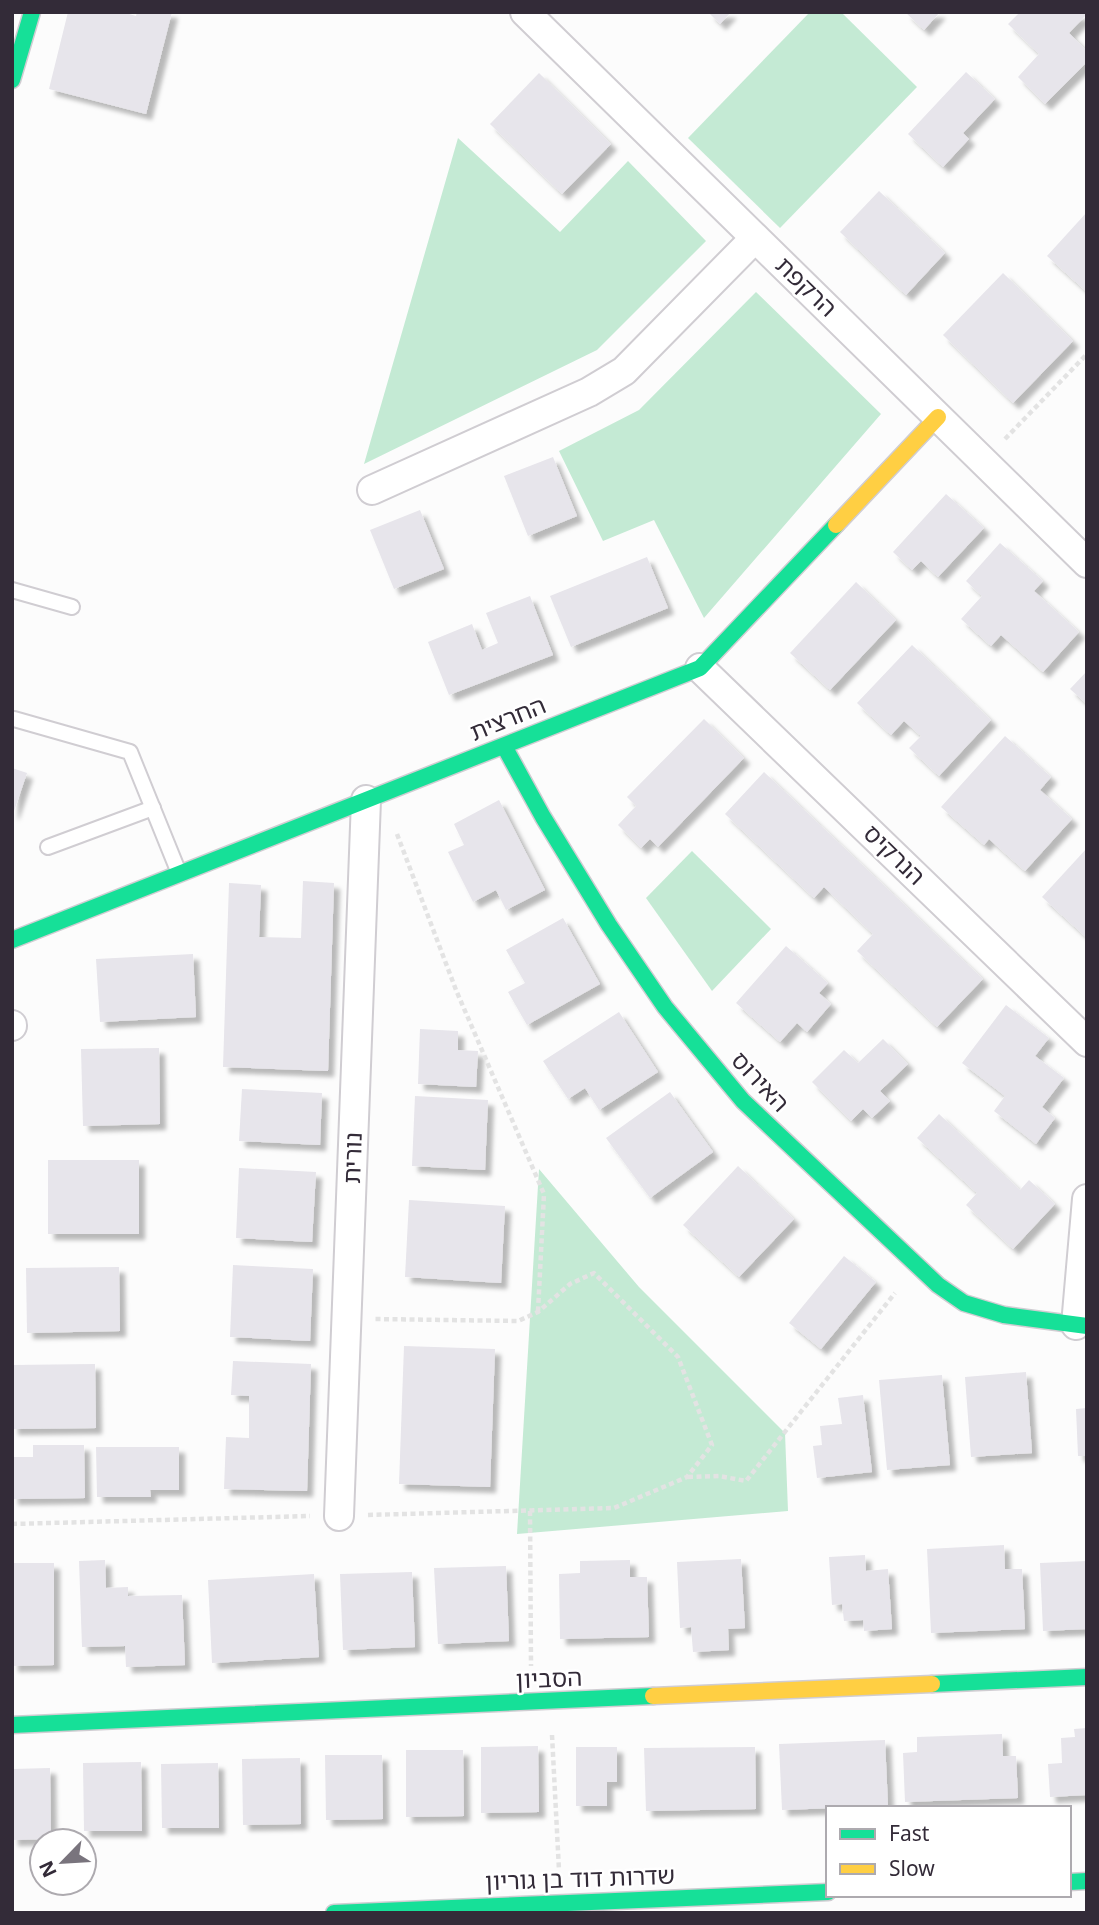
<svg xmlns="http://www.w3.org/2000/svg" width="1099" height="1925" font-family="'Noto Sans','Noto Sans Hebrew',sans-serif">
<style>
.green{fill:#c4ead4}
.building{fill:#e7e5eb;filter:url(#shadow)}
.lines{fill:none;stroke-linecap:round;stroke-linejoin:round}
.lane-casing{stroke:#d0cdd2;stroke-width:18}
.street-casing{stroke:#d0cdd2;stroke-width:32}
.fast-casing{stroke:#d0cdd2;stroke-width:19}
.slow-casing{stroke:#d0cdd2;stroke-width:19}
.path{stroke:#e3e3e3;stroke-width:4.5;stroke-dasharray:5 3.5;stroke-linecap:butt}
.lane{stroke:#fff;stroke-width:14}
.street{stroke:#fff;stroke-width:28}
.fast{stroke:#16e098;stroke-width:16}
.slow{stroke:#ffcf43;stroke-width:16}
.labels{text-anchor:middle;stroke-width:5;stroke-linejoin:round;paint-order:stroke}
.street-label{font-size:24px;fill:#332b38;stroke:#fff}
</style>
<defs>
<filter id="shadow"><feDropShadow dx="6" dy="6" stdDeviation="2" flood-color="#0004"/></filter>
</defs>
<rect width="100%" height="100%" fill="#fcfcfc"/>
<g class="green">
<polygon points="810,12 841,12 917,87 780,228 688,138"/>
<polygon points="458,138 560,232 628,161 706,241 597,350 364,464"/>
<polygon points="756,292 881,414 704,618 654,520 603,541 559,451 639,410"/>
<polygon points="692,851 771,929 712,991 646,898"/>
<polygon points="539,1169 639,1287 785,1433 788,1511 517,1534"/>
</g>
<g class="building">
<polygon points="68,12 122,12 136,16 137,12 172,12 146,114 49,89"/>
<polygon points="708,12 731,12 720,24"/>
<polygon points="905,12 940,12 924,30"/>
<polygon points="1020,12 1087,14 1069,33 1087,51 1087,62 1045,104 1018,77 1039,54 1008,24"/>
<polygon points="966,72 995,99 963,133 969,139 943,167 908,134"/>
<polygon points="539,73 611,144 562,194 490,124"/>
<polygon points="879,191 945,253 906,295 840,232"/>
<polygon points="1087,212 1087,292 1047,256"/>
<polygon points="1003,273 1073,341 1013,403 943,335"/>
<polygon points="553,457 577,516 528,536 504,476"/>
<polygon points="946,494 984,528 938,577 921,561 912,570 893,552"/>
<polygon points="420,510 444,569 394,589 370,530"/>
<polygon points="1000,543 1043,581 1034,591 1079,632 1043,672 1001,635 991,646 961,619 982,596 966,581"/>
<polygon points="647,557 668,608 571,647 550,596"/>
<polygon points="856,582 896,620 830,690 790,653"/>
<polygon points="530,596 553,655 449,695 428,642 472,624 482,650 498,643 486,613"/>
<polygon points="912,645 991,720 939,776 909,748 921,736 904,721 891,735 857,703"/>
<polygon points="1087,671 1087,704 1070,689"/>
<polygon points="704,719 744,758 658,847 650,839 641,848 618,825 636,806 627,797"/>
<polygon points="1005,736 1051,777 1040,790 1072,819 1025,871 989,839 984,845 941,807"/>
<polygon points="12,768 27,773 13,814 12,814"/>
<polygon points="764,772 983,979 937,1027 857,951 873,934 824,887 814,898 725,814"/>
<polygon points="499,800 545,890 506,910 496,890 473,902 448,852 464,845 454,824"/>
<polygon points="1087,848 1087,938 1042,897"/>
<polygon points="303,881 334,883 328,1071 223,1067 229,883 261,885 259,937 301,938"/>
<polygon points="563,918 600,984 527,1025 508,992 525,983 506,950"/>
<polygon points="786,946 828,983 819,993 831,1004 807,1032 797,1023 780,1042 736,1003"/>
<polygon points="193,954 196,1017 100,1022 96,959"/>
<polygon points="1006,1005 1049,1038 1035,1056 1064,1078 1042,1107 1055,1118 1036,1144 994,1111 1005,1096 962,1063"/>
<polygon points="619,1012 658,1072 599,1110 585,1088 568,1099 543,1061"/>
<polygon points="420,1029 458,1031 458,1050 478,1051 476,1087 418,1084"/>
<polygon points="883,1039 908,1064 880,1091 890,1101 872,1118 863,1109 851,1121 812,1082 844,1050 858,1063"/>
<polygon points="159,1048 160,1124 83,1126 81,1049"/>
<polygon points="242,1089 322,1093 320,1145 239,1141"/>
<polygon points="670,1092 713,1152 650,1198 606,1138"/>
<polygon points="415,1096 488,1100 485,1170 412,1166"/>
<polygon points="939,1114 1020,1190 1029,1180 1055,1204 1013,1249 966,1205 977,1193 917,1138"/>
<rect x="48" y="1160" width="91" height="74"/>
<polygon points="738,1166 794,1219 739,1277 683,1225"/>
<polygon points="239,1168 316,1172 312,1242 236,1238"/>
<polygon points="409,1200 505,1206 501,1283 405,1277"/>
<polygon points="844,1256 876,1282 821,1349 789,1323"/>
<polygon points="233,1265 313,1269 310,1341 230,1337"/>
<polygon points="119,1267 120,1331 27,1333 26,1268"/>
<polygon points="404,1346 495,1349 490,1487 399,1484"/>
<polygon points="233,1361 311,1364 307,1491 224,1489 226,1437 249,1438 249,1396 231,1395"/>
<polygon points="95,1364 96,1428 12,1429 12,1365"/>
<polygon points="1026,1372 1032,1453 971,1457 965,1377"/>
<polygon points="942,1375 950,1465 887,1470 879,1380"/>
<polygon points="863,1395 872,1472 817,1478 813,1446 822,1445 820,1426 842,1424 838,1398"/>
<polygon points="1087,1408 1087,1456 1078,1456 1076,1409"/>
<polygon points="33,1445 84,1445 85,1498 12,1499 12,1457 33,1457"/>
<polygon points="96,1447 179,1447 179,1490 150,1490 151,1497 97,1497"/>
<polygon points="1004,1545 1005,1569 1022,1569 1025,1629 931,1633 927,1549"/>
<polygon points="865,1555 866,1571 888,1569 892,1629 864,1631 863,1620 844,1621 842,1604 832,1605 829,1557"/>
<polygon points="741,1559 745,1628 728,1629 729,1650 693,1652 691,1627 680,1628 677,1562"/>
<polygon points="105,1560 106,1588 128,1587 128,1596 182,1595 185,1665 126,1667 125,1646 82,1647 79,1561"/>
<polygon points="630,1560 630,1577 647,1577 649,1637 560,1639 559,1574 580,1573 580,1561"/>
<polygon points="1087,1561 1087,1629 1043,1631 1040,1563"/>
<polygon points="13,1563 54,1563 54,1665 12,1666"/>
<polygon points="506,1566 509,1641 438,1644 434,1568"/>
<polygon points="412,1572 415,1647 343,1650 340,1574"/>
<polygon points="314,1574 319,1657 212,1663 208,1580"/>
<polygon points="1087,1728 1087,1795 1050,1797 1048,1764 1062,1763 1061,1738 1075,1737 1074,1729"/>
<polygon points="1002,1734 1003,1756 1016,1756 1018,1798 905,1802 903,1753 917,1752 917,1737"/>
<polygon points="885,1740 888,1806 782,1810 779,1744"/>
<polygon points="538,1746 539,1812 481,1813 481,1747"/>
<polygon points="576,1747 617,1747 617,1782 607,1782 607,1806 576,1806"/>
<polygon points="755,1747 756,1809 646,1811 644,1748"/>
<polygon points="406,1750 463,1750 464,1816 406,1817"/>
<polygon points="325,1755 382,1755 383,1819 326,1820"/>
<polygon points="300,1758 301,1824 243,1825 242,1759"/>
<polygon points="141,1762 142,1831 84,1831 83,1763"/>
<polygon points="218,1763 219,1828 162,1828 161,1764"/>
<polygon points="50,1768 51,1839 12,1840 12,1769"/>
</g>
<g class="lines">
<defs>
<g id="lane">
<polyline points="12,590 72,607"/>
<polyline points="14,719 130,752 179,873"/>
<polyline points="48,847 153,808"/>
</g>
<g id="street">
<polyline points="525,12 1087,563"/>
<polyline points="372,490 589,392 624,371 755,238"/>
<polyline points="700,668 1087,1042"/>
<polyline points="12,1025 12,1026"/>
<polyline points="1076,1325 1087,1199"/>
<polyline points="339,1516 366,800"/>
</g>
<g id="fast">
<polyline points="12,80 32,12"/>
<polyline points="504,746 543,817 609,925 665,1007 743,1101 938,1285 964,1303 1004,1315 1087,1326"/>
<polyline points="12,940 700,668 836,525"/>
<polyline points="932,1684 1087,1677"/>
<polyline points="12,1725 653,1696"/>
<polyline points="1069,1882 1087,1881"/>
<polyline points="334,1913 828,1892"/>
</g>
<g id="slow">
<polyline points="836,525 938,417"/>
<polyline points="653,1696 932,1684"/>
</g>
</defs>
<use href="#lane" class="lane-casing"/>
<use href="#street" class="street-casing"/>
<use href="#fast" class="fast-casing"/>
<use href="#slow" class="slow-casing"/>
<g class="path">
<polyline points="1005,439 1087,354"/>
<polyline points="397,834 456,990 544,1194 538,1311"/>
<polyline points="688,1477 719,1476 746,1481 895,1293"/>
<polyline points="530,1511 531,1666"/>
<polyline points="368,1515 614,1508 687,1477 712,1445 678,1357 594,1273 570,1284 538,1312 518,1321 375,1319"/>
<polyline points="12,1524 310,1516"/>
<polyline points="552,1735 559,1870"/>
</g>
<use href="#lane" class="lane"/>
<use href="#street" class="street"/>
<use href="#fast" class="fast"/>
<use href="#slow" class="slow"/>
</g>
<g class="labels">
<g class="street-label">
<text transform="translate(806 287) rotate(44)" y="8">הרקפת</text>
<text transform="translate(508 719) rotate(-22)" y="8">החרצית</text>
<text transform="translate(894 855) rotate(44)" y="8">הנרקיס</text>
<text transform="translate(760 1082) rotate(47)" y="8">האירוס</text>
<text transform="translate(353 1158) rotate(-88)" y="8">נורית</text>
<text transform="translate(549 1679) rotate(-2)" y="8">הסביון</text>
<text transform="translate(580 1879) rotate(-2)" y="8">שדרות דוד בן גוריון</text>
</g>
</g>
<rect width="1099" height="1925" fill="none" stroke="#332b38" stroke-width="28"/>
<rect x="826" y="1806" width="245" height="91" fill="#ffffff" stroke="#adaaaf" stroke-width="2"/>
<rect x="840" y="1829" width="35" height="10" fill="#16e098" stroke="#adaaaf" stroke-width="2"/>
<text x="889" y="1841" font-size="21" fill="#332b38">Fast</text>
<rect x="840" y="1864" width="35" height="10" fill="#ffcf43" stroke="#adaaaf" stroke-width="2"/>
<text x="889" y="1876" font-size="21" fill="#332b38">Slow</text>
<g transform="translate(63 1862) rotate(245)"><circle r="33" fill="#ffffff" stroke="#adaaaf" stroke-width="2"/>
<path d="M0-5L12 26L0 18L-12 26Z" fill="#79747d"/>
<text y="-10" font-size="19" font-weight="bold" text-anchor="middle" fill="#332b38">N</text>
</g>
</svg>
